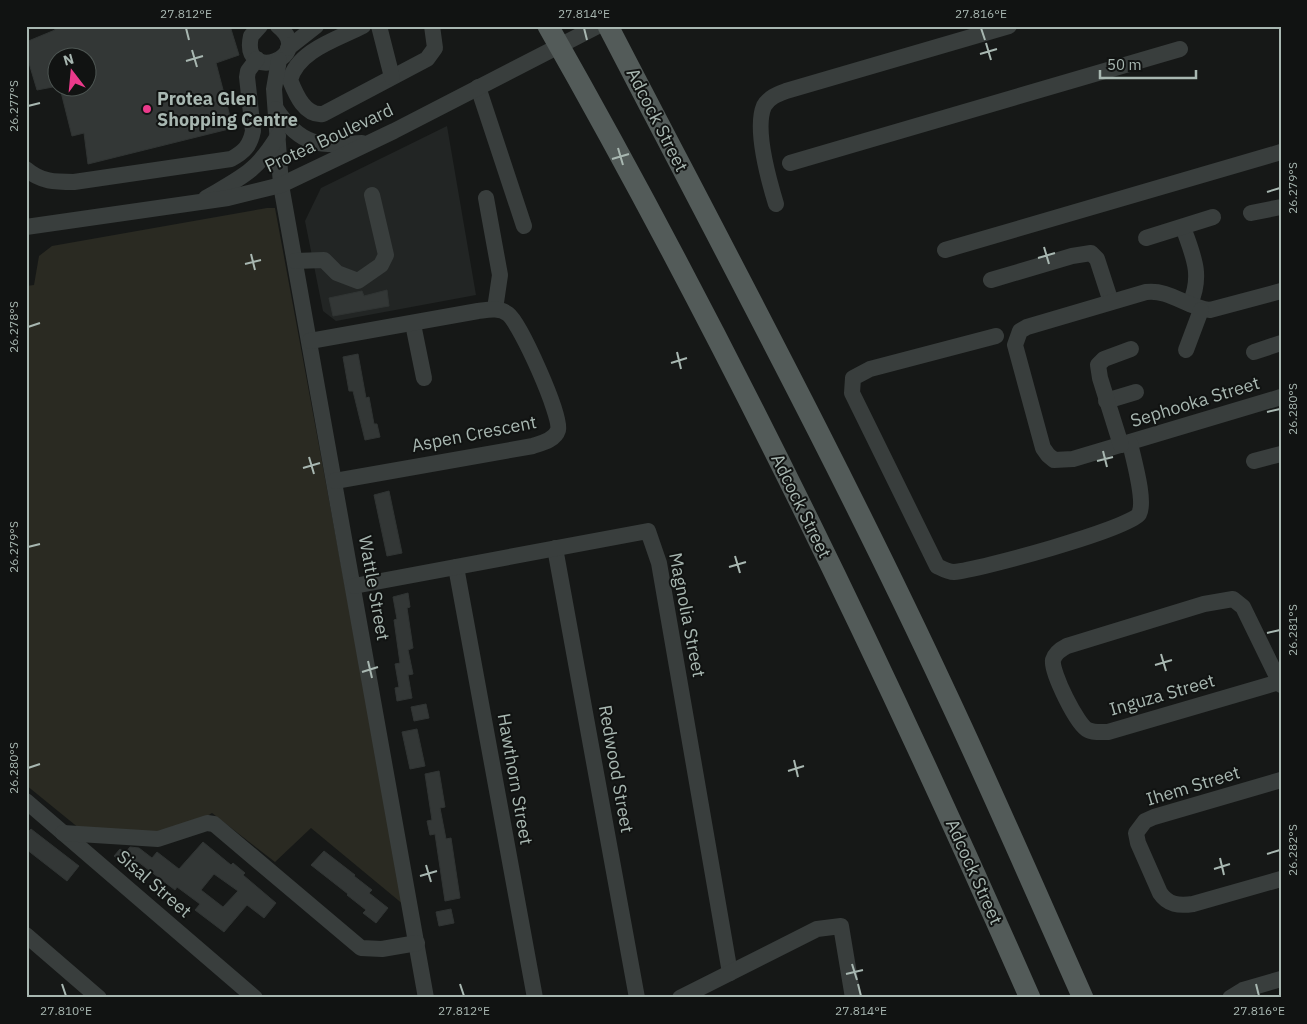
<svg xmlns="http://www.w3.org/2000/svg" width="1307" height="1024" font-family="'IBM Plex Sans',sans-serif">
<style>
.built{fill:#222524}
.green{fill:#2a2a22}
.building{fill:#333736;stroke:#303433;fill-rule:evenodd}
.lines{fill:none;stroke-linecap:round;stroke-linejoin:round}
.minor{stroke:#393e3d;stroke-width:16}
.major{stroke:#535b59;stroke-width:21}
.ticks{fill:none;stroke:#a8b7b1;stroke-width:2}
.poi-dot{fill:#eb3a8b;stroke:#111312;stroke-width:2}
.labels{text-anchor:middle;stroke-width:4;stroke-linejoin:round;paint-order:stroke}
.poi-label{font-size:18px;font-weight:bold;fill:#a8b7b1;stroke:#111312;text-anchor:start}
.street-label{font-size:18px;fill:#a8b7b1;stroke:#111312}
.neatline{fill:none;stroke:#a8b7b1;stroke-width:2}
.ticks-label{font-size:12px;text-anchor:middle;fill:#a8b7b1}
</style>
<rect width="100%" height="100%" fill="#161817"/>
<polygon class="built" points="447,126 476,295 336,321 323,311 305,221 321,188"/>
<polygon class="green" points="267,208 275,208 404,905 311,828 275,862 212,813 197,822 152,836 85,833 26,785 26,286 34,285 39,256 52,246"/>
<g class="building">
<polygon points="54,26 230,26 239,55 216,63 233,128 88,164 84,133 72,136 60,88 88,88 88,58 58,58 58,86 37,90 26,53 26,42 55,30"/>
<polygon points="387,290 389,306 333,316 329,298 362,291 364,296"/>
<polygon points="358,354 366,398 369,397 374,424 377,424 380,437 365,440 353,391 349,391 343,357"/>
<polygon points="389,491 402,553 387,556 374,495"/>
<polygon points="408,593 410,607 407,608 413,648 408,650 413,674 408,675 412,698 397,701 395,688 399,687 395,664 400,663 394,620 397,619 393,597"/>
<polygon points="426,704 429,718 414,721 411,707"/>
<polygon points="417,729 425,766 410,769 402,732"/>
<polygon points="439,771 445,807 440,808 446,839 451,838 460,898 445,901 435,834 430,835 427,821 432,820 425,774"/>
<polygon points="31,829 79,866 67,881 26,849 26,834"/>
<path d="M203,842L231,865L233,863L245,873L243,875L276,903L264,918L247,905L224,932L195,910L200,904L177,887L175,890L137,861L129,870L114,856L120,849L125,853L130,847L139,848L152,858L157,852L179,869ZM214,874L238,891L223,907L201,890Z"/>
<polygon points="324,851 355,875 354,876 372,890 369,893 388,908 376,923 363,913 366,910 347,895 348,894 311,865"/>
<polygon points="451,909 454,923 439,926 436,912"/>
</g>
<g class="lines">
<g class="minor">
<path d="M260,26L251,36C240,85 317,57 278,26"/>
<path d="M363,26C338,39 298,50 290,80C296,95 305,116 323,114L427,59L435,48L432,26"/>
<polyline points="379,26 392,77"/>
<polyline points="288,48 316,26"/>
<polyline points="279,60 274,89 281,185 426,998"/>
<polyline points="478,87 524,226"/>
<path d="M276,109C301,147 320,146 362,143"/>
<polyline points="790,163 1180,49"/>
<path d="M26,169C41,182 55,182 74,182L231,159C244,152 250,146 253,131L247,77L248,71L257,59"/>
<path d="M206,198C242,177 256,172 278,136"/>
<polyline points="486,198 500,275 495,309"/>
<path d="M776,204C769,181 754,129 764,106C769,97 778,94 786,91L1009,26"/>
<polyline points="1251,213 1281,207"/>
<polyline points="26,227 228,198 281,185 394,131 598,26"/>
<path d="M1183,227C1193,256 1203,274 1190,304"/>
<polyline points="1146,238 1213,217"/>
<polyline points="945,250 1281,152"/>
<polyline points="295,261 324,260 337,273 358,281 381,265 386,255 372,195"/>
<polyline points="991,280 1072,256 1091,253 1097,259 1111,302"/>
<path d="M1281,291L1210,310C1187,308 1170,289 1146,292L1027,327L1020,331L1015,345L1043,448L1048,455L1054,460L1073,459L1281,397"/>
<polyline points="413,324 424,378"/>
<path d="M996,336L870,369L853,378L852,393L937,566C943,569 948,572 954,572C978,570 1130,529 1139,514C1146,501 1133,458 1130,443"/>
<path d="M310,341L478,311C487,310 499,307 508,314C520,323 562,416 558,430C555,440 542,443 533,446L335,481"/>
<polyline points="1186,350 1201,310"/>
<polyline points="1254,352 1281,343"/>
<polyline points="1106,401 1136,392"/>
<polyline points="1121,445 1100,378 1098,365 1104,359 1131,349"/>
<polyline points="1254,461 1281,454"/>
<polyline points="555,548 637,998"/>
<polyline points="456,567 535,998"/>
<polyline points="354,586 648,531 659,563 730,973"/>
<path d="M1279,682L1108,732C1101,732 1094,733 1088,730C1077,725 1051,672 1053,660C1055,653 1061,649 1067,646L1204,604L1233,599L1243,607L1281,685"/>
<path d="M1281,780L1154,817L1145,821L1136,833L1138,843L1160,893C1168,905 1179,906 1193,904L1281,879"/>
<polyline points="26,801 255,998"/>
<polyline points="63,833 158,839 207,823 214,824 361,948 382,949 417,943"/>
<polyline points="26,935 99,998"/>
<polyline points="680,998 817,929 841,926 853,998"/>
<polyline points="1230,998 1243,990 1281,979"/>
</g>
<g class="major">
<path d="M548,26C727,341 885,667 1030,998"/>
<path d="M608,26C723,248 842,469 947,695C994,795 1038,897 1083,998"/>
</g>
</g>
<path class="ticks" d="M186,28L189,40M584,28L587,40M981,28L985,40M986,43L991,60M192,50L197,67M980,54L997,49M186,61L203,56M28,106L40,103M618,148L623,165M612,159L629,154M1267,192L1280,188M1044,247L1049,264M251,254L255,270M1038,258L1055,253M245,264L261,260M28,327L40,323M677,352L681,369M671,363L687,358M1267,412L1280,409M1103,451L1107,467M309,457L314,474M1097,461L1113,457M303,468L320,463M28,547L40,544M735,556L740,573M729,567L746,562M1267,633L1280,630M1161,654L1166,671M368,661L372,678M1155,665L1172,660M362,672L378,667M794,760L798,777M28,768L40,764M788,771L804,766M1267,854L1280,850M1220,858L1224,875M426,865L431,882M1214,869L1230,864M420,876L437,871M852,964L857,980M846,974L863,970M62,984L66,996M460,984L464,996M858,984L861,996M1256,984L1259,996"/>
<circle class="poi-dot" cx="147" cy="109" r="5"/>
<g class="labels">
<g class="poi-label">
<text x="157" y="105">Protea Glen<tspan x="157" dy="21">Shopping Centre</tspan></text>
</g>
<g class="street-label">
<text transform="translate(657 120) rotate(63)" y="6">Adcock Street</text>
<text transform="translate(329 138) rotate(-25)" y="6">Protea Boulevard</text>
<text transform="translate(1195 402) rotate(-17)" y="6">Sephooka Street</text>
<text transform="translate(474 434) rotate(-11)" y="6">Aspen Crescent</text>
<text transform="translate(801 506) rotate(64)" y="6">Adcock Street</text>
<text transform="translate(374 588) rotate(80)" y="6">Wattle Street</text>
<text transform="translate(687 615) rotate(79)" y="6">Magnolia Street</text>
<text transform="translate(1162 695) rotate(-16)" y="6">Inguza Street</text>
<text transform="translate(616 769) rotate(80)" y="6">Redwood Street</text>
<text transform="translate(515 779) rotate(80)" y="6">Hawthorn Street</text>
<text transform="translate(1193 786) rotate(-17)" y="6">Ihem Street</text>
<text transform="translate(974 872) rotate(66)" y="6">Adcock Street</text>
<text transform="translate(154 884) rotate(41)" y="6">Sisal Street</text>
</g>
</g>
<rect width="1307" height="1024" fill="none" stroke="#111312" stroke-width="55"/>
<g transform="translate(72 72) rotate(344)"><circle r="24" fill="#111312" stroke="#4d5552"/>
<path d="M0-4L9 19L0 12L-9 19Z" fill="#eb3a8b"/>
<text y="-8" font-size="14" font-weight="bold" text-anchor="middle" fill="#a8b7b1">N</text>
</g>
<path d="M1100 70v8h96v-8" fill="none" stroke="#a8b7b1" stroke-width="2.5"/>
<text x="1107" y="70" font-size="15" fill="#a8b7b1" stroke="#111312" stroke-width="4" paint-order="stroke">50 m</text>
<rect x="28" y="28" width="1252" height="968" class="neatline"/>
<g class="ticks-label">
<text x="186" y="18">27.812°E</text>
<text x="584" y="18">27.814°E</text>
<text x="981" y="18">27.816°E</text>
<text transform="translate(14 106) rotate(-90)" y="4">26.277°S</text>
<text transform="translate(1293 188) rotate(-90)" y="4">26.279°S</text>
<text transform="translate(14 327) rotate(-90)" y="4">26.278°S</text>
<text transform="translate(1293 409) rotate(-90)" y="4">26.280°S</text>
<text transform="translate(14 547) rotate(-90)" y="4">26.279°S</text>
<text transform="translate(1293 630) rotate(-90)" y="4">26.281°S</text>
<text transform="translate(14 768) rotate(-90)" y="4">26.280°S</text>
<text transform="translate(1293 850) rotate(-90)" y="4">26.282°S</text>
<text x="66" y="1015">27.810°E</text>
<text x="464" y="1015">27.812°E</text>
<text x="861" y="1015">27.814°E</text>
<text x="1259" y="1015">27.816°E</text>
</g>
</svg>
